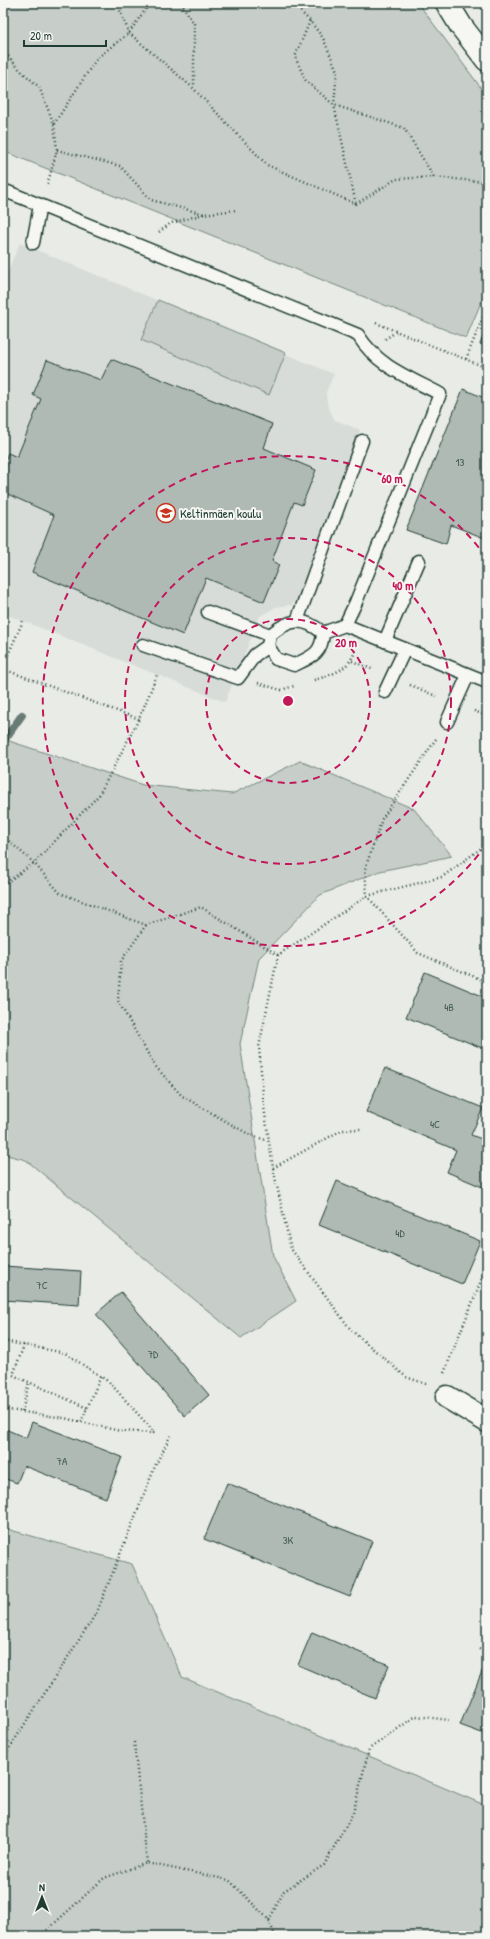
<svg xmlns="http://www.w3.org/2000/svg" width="490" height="1939" font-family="'Patrick Hand',sans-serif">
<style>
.built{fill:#d8dcd8}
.green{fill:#c7cec9;stroke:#73867e}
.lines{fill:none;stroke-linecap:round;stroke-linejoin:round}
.stream{stroke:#687c75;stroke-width:8}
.building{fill:#b0bab5;stroke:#1f3d34}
.lane-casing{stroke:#1f3d34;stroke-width:15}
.street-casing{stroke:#1f3d34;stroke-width:25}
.path{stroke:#1f3d34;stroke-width:2.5;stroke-dasharray:1 3;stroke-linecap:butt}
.lane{stroke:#f6f6f2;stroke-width:12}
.street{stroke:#f6f6f2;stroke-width:22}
.ring{fill:none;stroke:#c2185b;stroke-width:2;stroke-dasharray:7 5}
.labels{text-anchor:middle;stroke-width:4;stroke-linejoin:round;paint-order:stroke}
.number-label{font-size:11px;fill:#435c54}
.poi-label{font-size:13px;fill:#1f3d34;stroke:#f6f6f2;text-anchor:start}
.centre{fill:#c2185b;stroke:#f6f6f2;stroke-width:2}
.ring-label{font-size:12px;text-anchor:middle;font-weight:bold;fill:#c2185b;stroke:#f6f6f2;stroke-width:4;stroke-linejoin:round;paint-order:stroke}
</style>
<rect width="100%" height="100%" fill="#e9ebe7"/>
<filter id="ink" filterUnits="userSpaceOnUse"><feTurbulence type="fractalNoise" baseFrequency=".025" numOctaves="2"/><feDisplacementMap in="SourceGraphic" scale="8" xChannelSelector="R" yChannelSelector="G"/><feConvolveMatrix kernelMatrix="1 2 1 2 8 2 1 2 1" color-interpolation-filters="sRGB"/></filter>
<g filter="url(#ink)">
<polygon class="built" points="20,243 334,374 326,392 327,403 331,413 335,420 360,430 299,596 292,605 276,607 260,616 225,702 3,613 3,282"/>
<g class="green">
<polygon points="3,3 418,3 487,96 487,288 466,338 3,151"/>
<polygon points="158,300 286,353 269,395 141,340"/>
<polygon points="3,739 143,785 232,794 300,761 414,809 452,856 380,871 320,895 259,958 240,1044 273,1256 296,1301 241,1338 26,1160 3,1154"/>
<polygon points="3,1528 132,1564 182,1677 487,1806 487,1936 3,1936"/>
</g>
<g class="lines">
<polyline class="stream" points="3,742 22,715"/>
</g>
<g class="building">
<polygon points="487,327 487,346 480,344"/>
<polygon points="111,359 272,424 264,448 316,470 302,505 294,502 272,561 279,565 264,602 206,578 183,635 32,572 54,515 3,492 3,467 8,453 17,457 41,399 33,395 47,360 101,380"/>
<polygon points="463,389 487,399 487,539 451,525 446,544 406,530"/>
<polygon points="425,972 487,998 487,1050 406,1017"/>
<polygon points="385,1068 483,1108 471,1135 487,1141 487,1189 447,1172 456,1150 366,1112"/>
<polygon points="337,1181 480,1241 462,1284 319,1225"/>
<polygon points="3,1266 81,1271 79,1305 3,1300"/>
<polygon points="121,1292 209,1395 185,1416 96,1314"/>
<polygon points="32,1422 122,1457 106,1498 24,1466 17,1483 3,1478 3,1428 26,1438"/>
<polygon points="227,1483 372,1541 350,1597 204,1539"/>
<polygon points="312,1632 389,1665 375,1698 298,1665"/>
<polygon points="483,1669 487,1670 487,1735 460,1725"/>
</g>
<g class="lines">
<defs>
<g id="lane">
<path d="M3,190L358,335C378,367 408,377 440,394L356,602L345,625L487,682"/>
<polyline points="33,243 40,205"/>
<polyline points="208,612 270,635"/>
<polyline points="297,621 362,441"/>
<path d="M323,633C322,654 311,657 294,665L276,659L268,646L270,635C289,619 303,616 323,633L345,625"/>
<polyline points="385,641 419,561"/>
<polyline points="143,645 238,678 255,655 268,646"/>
<polyline points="385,692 405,649"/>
<polyline points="447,722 468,675"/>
</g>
<g id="street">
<polyline points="447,3 461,26 487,60"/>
<polyline points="447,1397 487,1421"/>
</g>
</defs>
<use href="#lane" class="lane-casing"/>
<use href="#street" class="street-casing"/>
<g class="path">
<polyline points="117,3 129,33 193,88 267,165 356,204"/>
<polyline points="181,3 194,24 194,87"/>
<polyline points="292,3 310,21 323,38 337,71 334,105 356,204"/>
<polyline points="310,21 295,57 306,81 334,105 404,128 434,177"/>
<polyline points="3,50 20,70 39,87 54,124 57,150 47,186"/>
<polyline points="54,124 97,58 129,33 150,3"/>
<polyline points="57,150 120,166 151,200 204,214 236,210"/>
<polyline points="487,176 484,181 487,187"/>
<polyline points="356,204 396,179 434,177 487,182"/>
<polyline points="159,232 171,223 204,214"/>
<polyline points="376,323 487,368"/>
<polyline points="385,339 396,332"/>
<polyline points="466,359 487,307"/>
<polyline points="352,661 374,670"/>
<polyline points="3,666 23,621"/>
<polyline points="3,669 139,719"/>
<path d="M314,680C331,675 349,670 355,651"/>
<polyline points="258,683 281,690 294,686"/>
<polyline points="410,685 436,696"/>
<polyline points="474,711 487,716"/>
<polyline points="436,739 382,819 365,869 367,896 418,953 487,982"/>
<polyline points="3,836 34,863 60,893 146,925 201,907 278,955"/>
<polyline points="3,885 34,863 99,795 139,719 157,675"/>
<polyline points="146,925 121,961 118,1001 155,1066 182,1096 250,1135 269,1141"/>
<polyline points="273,1168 342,1130 361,1129"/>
<polyline points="3,1341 65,1353 109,1382 155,1433"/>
<polyline points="24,1345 13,1375 87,1408"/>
<polyline points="444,1373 487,1266"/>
<polyline points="426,1384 406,1377 351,1330 291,1249 273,1168 264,1107 259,1047 278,955 367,896 442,877 487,844"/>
<polyline points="3,1409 64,1418 120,1431 154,1433"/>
<polyline points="22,1412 29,1382"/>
<polyline points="81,1422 101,1376"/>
<polyline points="479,1649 487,1653"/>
<polyline points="134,1742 147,1863"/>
<polyline points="3,1758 97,1612 156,1464 172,1433"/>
<polyline points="269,1920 284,1891 324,1865 353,1813 369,1749 416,1716 449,1720"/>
<polyline points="32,1936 45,1932 104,1878 147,1863 229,1880 269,1920 275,1936"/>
</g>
<use href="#lane" class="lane"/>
<use href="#street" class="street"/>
</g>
</g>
<g class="ring">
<circle cx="288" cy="701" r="82"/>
<circle cx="288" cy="701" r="163"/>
<path d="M486 845A245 245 0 1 1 486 557"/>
</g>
<defs>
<symbol id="school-ring" viewBox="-11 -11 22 22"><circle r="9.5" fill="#f6f6f2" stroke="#c8321e" stroke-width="1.5"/><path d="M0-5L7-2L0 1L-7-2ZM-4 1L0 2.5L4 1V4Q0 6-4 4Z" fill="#c8321e"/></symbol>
</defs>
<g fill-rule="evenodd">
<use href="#school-ring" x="155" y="502" width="22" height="22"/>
</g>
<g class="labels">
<g class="number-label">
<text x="460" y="466">13</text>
<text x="449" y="1011">4B</text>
<text x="435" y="1128">4C</text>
<text x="400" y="1237">4D</text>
<text x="42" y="1289">7C</text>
<text x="153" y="1358">7D</text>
<text x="62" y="1465">7A</text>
<text x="288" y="1544">3K</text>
</g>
<g class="poi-label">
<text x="180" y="518">Keltinmäen koulu</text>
</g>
</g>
<circle cx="288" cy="701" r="6" class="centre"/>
<g class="ring-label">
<text x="392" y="483">60 m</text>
<text x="403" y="590">40 m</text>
<text x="346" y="647">20 m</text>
</g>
<rect width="490" height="1939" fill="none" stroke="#f6f6f2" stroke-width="16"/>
<rect x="8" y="8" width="474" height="1923" fill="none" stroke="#1f3d34" stroke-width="1.5" filter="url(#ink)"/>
<g transform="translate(42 1897)" stroke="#f6f6f2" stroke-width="3" paint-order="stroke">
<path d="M0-3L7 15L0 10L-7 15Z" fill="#1f3d34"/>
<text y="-6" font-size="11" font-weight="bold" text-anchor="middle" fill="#1f3d34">N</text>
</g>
<path d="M24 40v6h82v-6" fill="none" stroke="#1f3d34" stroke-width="2"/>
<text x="30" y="40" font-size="12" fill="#1f3d34" stroke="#f6f6f2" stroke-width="3" paint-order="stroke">20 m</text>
</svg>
